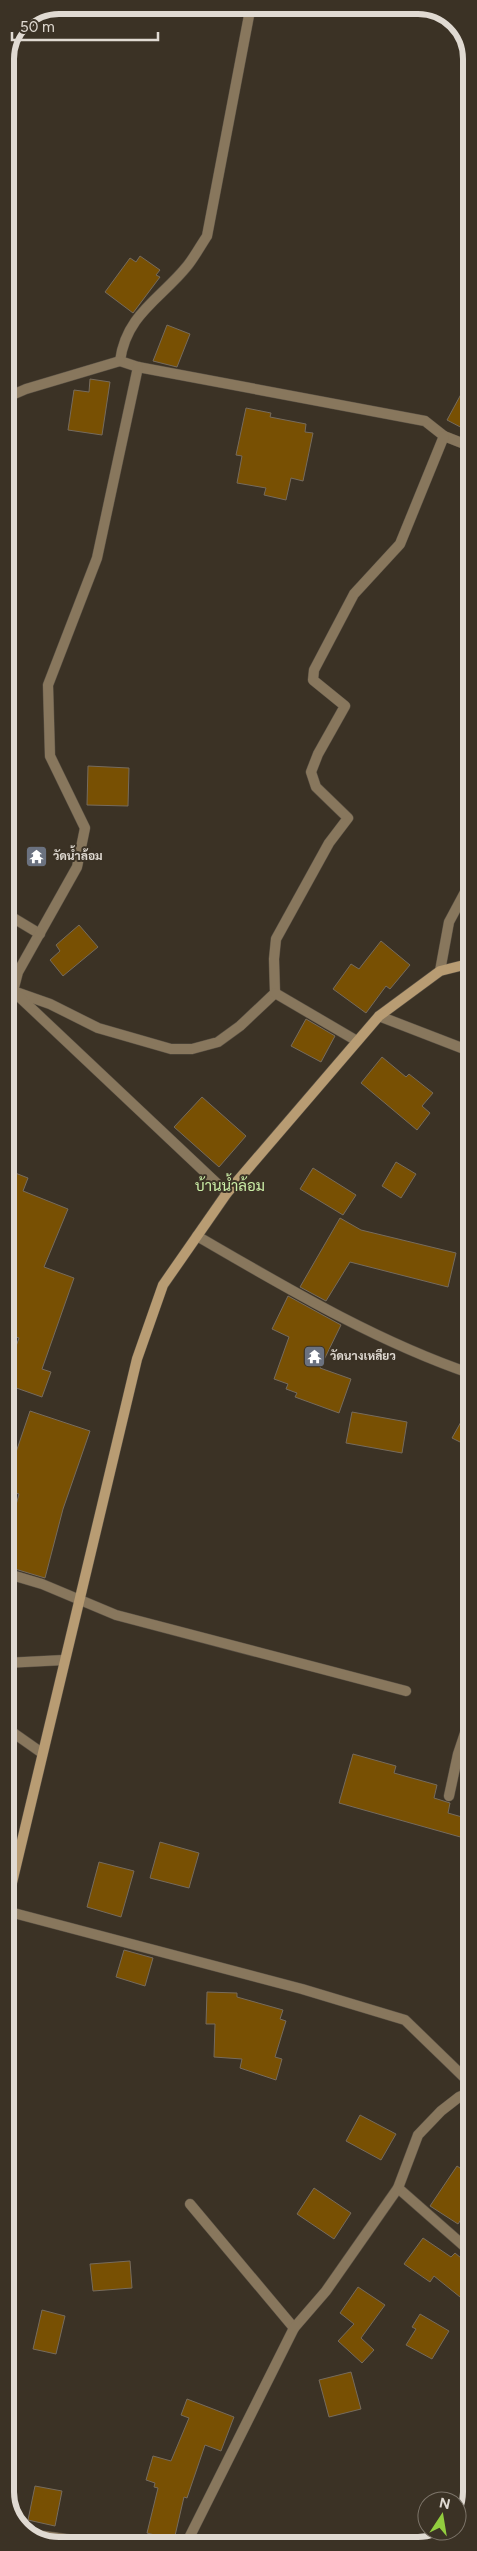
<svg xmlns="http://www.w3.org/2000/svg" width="477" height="2551" font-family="Figtree,Sarabun,sans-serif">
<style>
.building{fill:#785003;stroke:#766b5d}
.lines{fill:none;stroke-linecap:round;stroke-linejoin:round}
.lane-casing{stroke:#595044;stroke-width:11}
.street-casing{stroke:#595044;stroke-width:11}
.secondary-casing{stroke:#595044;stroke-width:11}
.lane{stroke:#88775d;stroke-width:10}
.street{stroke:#88775d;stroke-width:10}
.secondary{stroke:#b89c73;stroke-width:10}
.labels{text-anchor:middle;stroke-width:4;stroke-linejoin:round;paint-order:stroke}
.poi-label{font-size:12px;font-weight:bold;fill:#e0dad2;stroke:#3b3225;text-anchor:start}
.quarter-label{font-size:15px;fill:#ccefa8;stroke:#3b3225}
.rim{fill:none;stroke:#e0dad2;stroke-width:6}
</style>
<rect width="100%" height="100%" fill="#3b3225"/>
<g class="building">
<polygon points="140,256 160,270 156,275 160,277 133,313 105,292 130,258 136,262"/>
<polygon points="167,325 190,334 177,367 153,361"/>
<polygon points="472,374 472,420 466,430 447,420"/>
<polygon points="90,379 110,382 102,435 68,430 74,390 89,392"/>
<polygon points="246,408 271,413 270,417 306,424 305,432 313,433 303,481 291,478 286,500 264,495 266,488 237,483 242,456 236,455"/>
<polygon points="88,766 129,768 128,806 87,805"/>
<polygon points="79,925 98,947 63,976 50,960 60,951 56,945"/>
<polygon points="381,941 410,965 390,989 386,986 366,1013 333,989 351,964 359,969"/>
<polygon points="306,1019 335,1036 321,1062 291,1046"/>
<polygon points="382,1057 406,1077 409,1074 433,1093 422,1106 430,1113 417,1130 361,1083"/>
<polygon points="202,1097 246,1136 219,1167 174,1127"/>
<polygon points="396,1162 416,1174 401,1198 382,1186"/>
<polygon points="313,1168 356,1195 343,1215 300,1189"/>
<polygon points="5,1169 28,1178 23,1191 68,1209 44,1267 74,1278 42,1369 51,1372 42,1397 5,1384 5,1376 19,1338 5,1333"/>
<polygon points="340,1218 361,1230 456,1253 448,1287 350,1262 326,1301 300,1287"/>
<polygon points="288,1296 341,1325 320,1368 351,1379 339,1413 295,1397 297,1393 286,1389 288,1384 274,1379 289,1337 272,1329"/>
<polygon points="472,1402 472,1448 452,1438"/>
<polygon points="30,1411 90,1431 63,1509 45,1578 5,1566 5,1545 19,1494 5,1490 5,1468 10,1470"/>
<polygon points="352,1412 407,1422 402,1453 346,1443"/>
<polygon points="353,1754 396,1766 394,1773 437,1785 434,1798 450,1803 448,1813 469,1819 464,1838 339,1803"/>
<polygon points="160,1842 199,1853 189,1888 150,1878"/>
<polygon points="99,1862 134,1871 121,1917 87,1907"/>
<polygon points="124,1950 153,1958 145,1986 116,1977"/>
<polygon points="207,1992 237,1993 237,1997 283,2010 280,2019 286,2021 275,2057 282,2059 276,2080 240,2068 242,2059 214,2057 215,2024 206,2024"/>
<polygon points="360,2115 396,2134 381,2160 346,2141"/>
<polygon points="457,2166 472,2176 472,2203 458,2224 430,2206"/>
<polygon points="314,2188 351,2213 334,2239 297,2214"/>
<polygon points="423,2238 451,2257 455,2253 472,2267 472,2282 460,2297 434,2276 430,2282 404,2264"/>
<polygon points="130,2261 132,2288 93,2291 90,2264"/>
<polygon points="358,2287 385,2305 361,2338 374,2350 362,2363 338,2341 354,2324 340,2313"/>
<polygon points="42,2310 65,2316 56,2354 33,2349"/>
<polygon points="420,2314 449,2331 432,2359 406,2345 416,2329 412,2327"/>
<polygon points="351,2372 361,2409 329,2417 319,2380"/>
<polygon points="187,2399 234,2417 221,2451 205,2445 187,2498 184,2497 174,2540 147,2533 158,2488 154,2487 155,2483 146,2480 153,2456 171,2461 189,2418 181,2415"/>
<polygon points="35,2486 62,2491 55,2526 28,2520"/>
</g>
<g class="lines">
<defs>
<g id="lane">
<polyline points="5,913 40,934"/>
<polyline points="5,1663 64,1660"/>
<polyline points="5,1727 42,1753"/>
</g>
<g id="street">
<path d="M251,5L207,236C201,245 195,256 188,265C162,298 126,314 120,361L138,367L425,421L444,436L472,447"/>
<polyline points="138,367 97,558 48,685 50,756 85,828 77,867 18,972 13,991 50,1004 98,1028 171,1049 192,1049 218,1042 240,1026 275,993 274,959 276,939 329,843 348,818 316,787 311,772 318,754 345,706 313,680 314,670 354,594 400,544 444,436"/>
<polyline points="5,398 26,389 120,361"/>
<polyline points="440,971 449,922 472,879"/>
<polyline points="5,992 13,991 227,1193"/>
<polyline points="275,993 357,1041"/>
<polyline points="379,1016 472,1052"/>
<path d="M197,1236C285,1287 375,1341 472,1374"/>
<polyline points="5,1573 42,1584 116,1615 406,1691"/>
<polyline points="449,1796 458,1754 472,1712"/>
<polyline points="6,1911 302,1989 405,2020 472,2085"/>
<polyline points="398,2188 472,2253"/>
<polyline points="190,2204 294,2328"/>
<polyline points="29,2534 118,2546"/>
<polyline points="185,2546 294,2328 326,2291 398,2188 418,2135 441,2111 459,2097 472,2091"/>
</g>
<polyline id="secondary" points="5,1912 137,1359 163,1285 227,1193 379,1016 440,971 472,963"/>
</defs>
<use href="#lane" class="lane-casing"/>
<use href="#street" class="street-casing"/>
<use href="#secondary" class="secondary-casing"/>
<use href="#lane" class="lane"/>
<use href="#street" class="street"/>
<use href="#secondary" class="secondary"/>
</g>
<defs>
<symbol id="temple-square" viewBox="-11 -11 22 22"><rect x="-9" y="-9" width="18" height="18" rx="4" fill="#6b7280" stroke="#3b3225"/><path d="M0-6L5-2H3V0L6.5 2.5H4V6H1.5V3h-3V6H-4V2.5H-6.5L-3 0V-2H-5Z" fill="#fff"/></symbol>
</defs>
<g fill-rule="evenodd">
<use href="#temple-square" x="24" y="844" width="25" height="25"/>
<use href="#temple-square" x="302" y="1344" width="25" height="25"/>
</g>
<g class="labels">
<g class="poi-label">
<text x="53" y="860">วัดน้ำล้อม</text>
<text x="330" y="1360">วัดนางเหลียว</text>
</g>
<g class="quarter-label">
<text x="230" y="1191">บ้านน้ำล้อม</text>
</g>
</g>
<path d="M0 0H477V2551H0ZM59 14H418A45 45 0 0 1 463 59V2492A45 45 0 0 1 418 2537H59A45 45 0 0 1 14 2492V59A45 45 0 0 1 59 14Z" fill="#3b3225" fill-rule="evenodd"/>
<path class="rim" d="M59 14H418A45 45 0 0 1 463 59V2492A45 45 0 0 1 418 2537H59A45 45 0 0 1 14 2492V59A45 45 0 0 1 59 14Z"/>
<g transform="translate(442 2516) rotate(12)"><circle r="24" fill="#3b3225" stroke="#7d756a"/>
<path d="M0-4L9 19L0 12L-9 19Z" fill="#92cd3e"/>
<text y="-8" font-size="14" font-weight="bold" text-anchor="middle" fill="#e0dad2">N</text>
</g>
<path d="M12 32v8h146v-8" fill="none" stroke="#e0dad2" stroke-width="2.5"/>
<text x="20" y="32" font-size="15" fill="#e0dad2" stroke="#3b3225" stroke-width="4" paint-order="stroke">50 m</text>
</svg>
